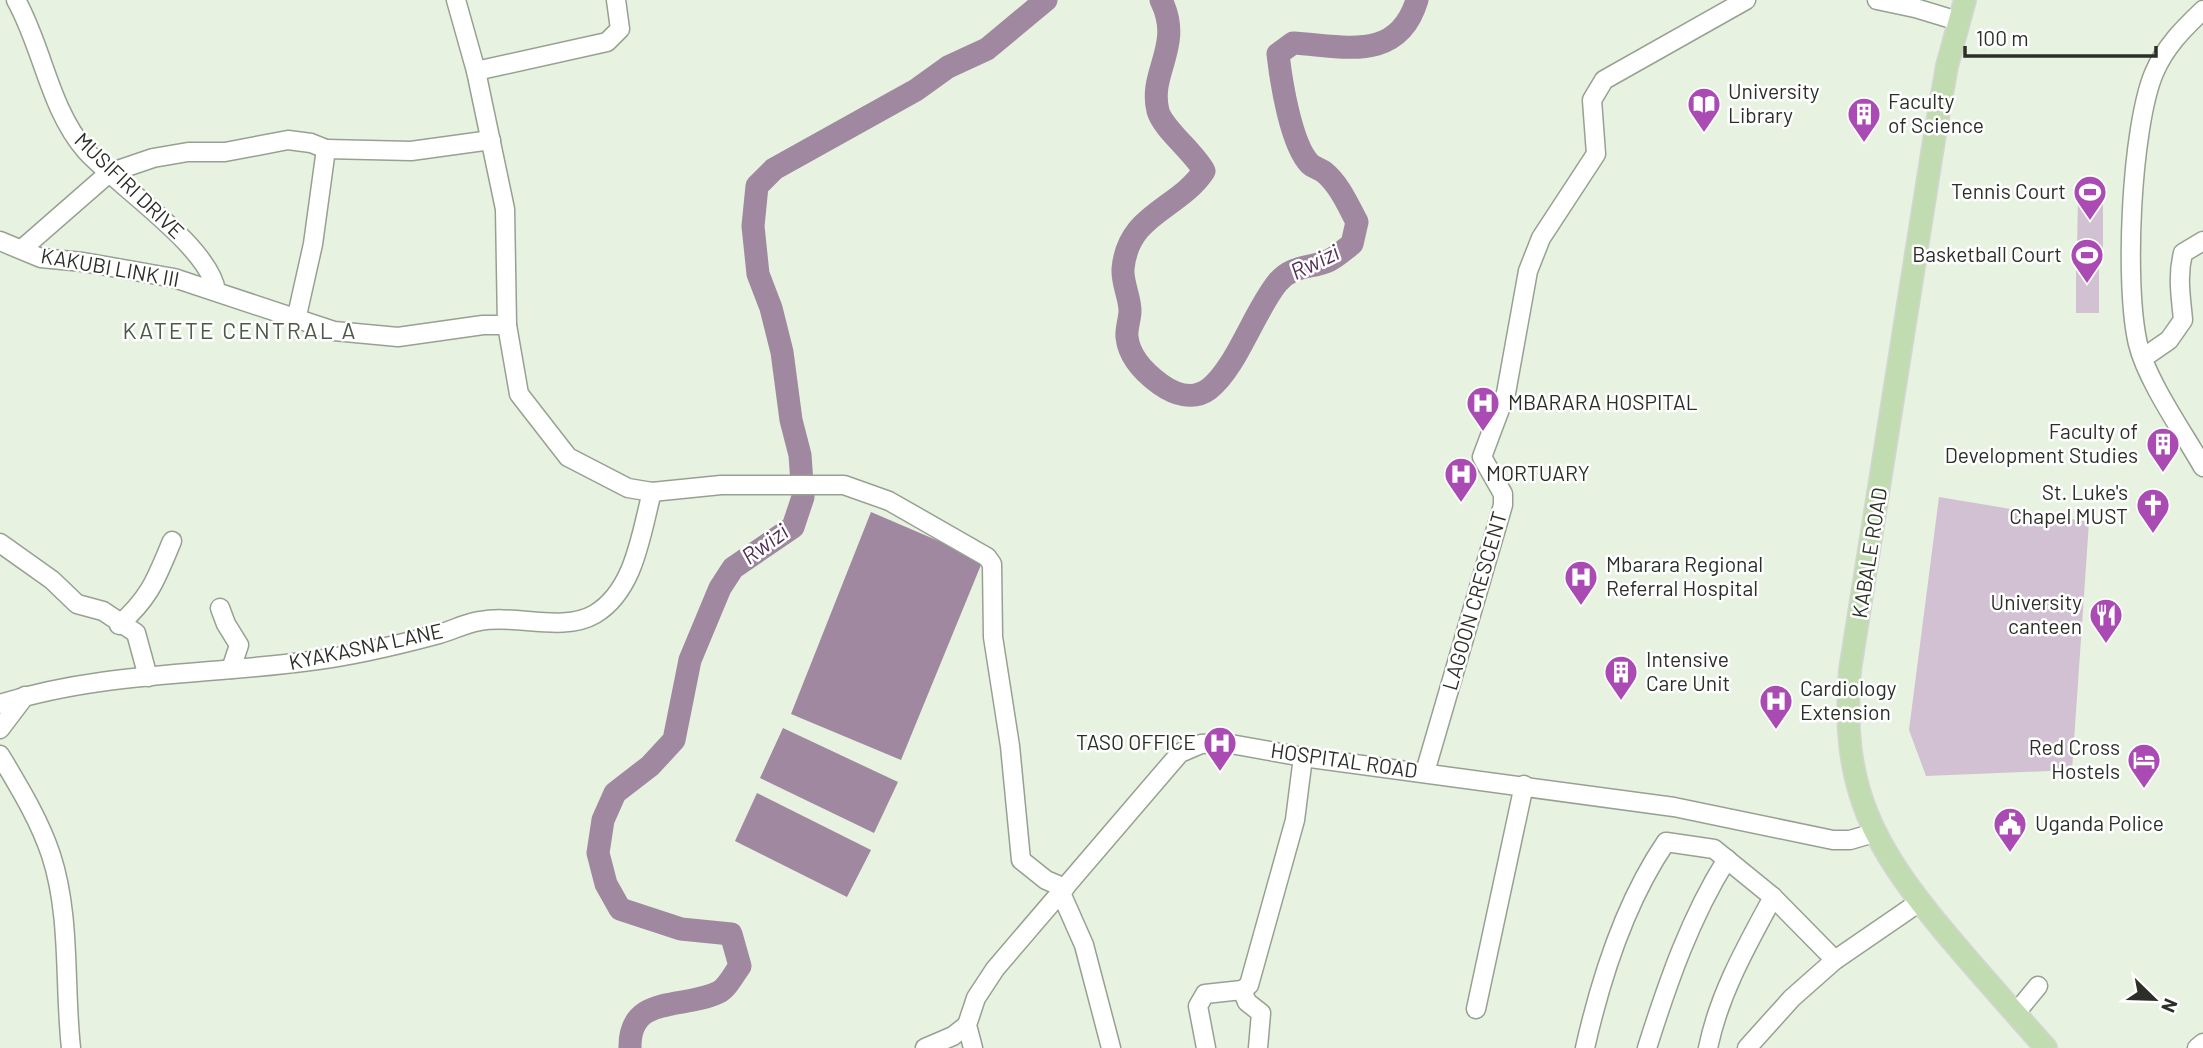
<svg xmlns="http://www.w3.org/2000/svg" width="2203" height="1048" font-family="Barlow,sans-serif">
<style>
.green{fill:#d2c0d3}
.water{fill:#9f88a0}
.lines{fill:none;stroke-linecap:round;stroke-linejoin:round}
.river{stroke:#9f88a0;stroke-width:23}
.minor-casing{stroke:#97a191;stroke-width:21}
.major-casing{stroke:#d5d5d4;stroke-width:24}
.minor{stroke:#fff;stroke-width:18}
.major{stroke:#c1dcb0;stroke-width:21}
.labels{text-anchor:middle;stroke-width:5;stroke-linejoin:round;paint-order:stroke}
.poi-label{font-size:21px;fill:#2b2f28;stroke:#fff;text-anchor:start}
.street-label{font-size:21px;fill:#2b2f28;stroke:#fff}
.water-label{font-size:23px;font-style:italic;fill:#533156;stroke:#fff}
.neighbourhood-label{font-size:23px;letter-spacing:2px;fill:#4e5849;stroke:#fff}
</style>
<rect width="100%" height="100%" fill="#e7f2e0"/>
<g class="green">
<polygon points="2078,193 2103,193 2103,250 2077,250"/>
<rect x="2076" y="257" width="23" height="56"/>
<polygon points="1939,497 2089,522 2072,770 1926,776 1909,730"/>
</g>
<g class="water">
<polygon points="871,512 983,560 901,760 791,714"/>
<polygon points="783,728 898,782 874,833 760,778"/>
<polygon points="757,793 871,850 847,897 735,841"/>
</g>
<g class="lines">
<g class="river">
<path d="M1161,0C1184,46 1148,72 1158,111C1163,129 1194,152 1204,171C1178,210 1128,213 1123,269C1122,283 1130,297 1130,311C1130,319 1126,329 1127,337C1129,357 1145,373 1160,384C1174,394 1193,401 1209,389C1237,367 1254,311 1278,282C1294,264 1311,269 1330,260C1338,256 1345,249 1352,244L1357,222C1348,205 1339,184 1324,172C1320,169 1313,167 1310,164C1291,145 1281,81 1278,54L1293,43C1344,46 1398,63 1417,0"/>
<path d="M630,1048C629,993 684,1010 719,992C727,988 734,974 740,966L731,934L681,929L620,909L606,884L598,853L603,820L615,793L650,766L674,740L690,660L720,588L733,568L793,527L803,497L800,455L791,420L782,352L771,308L758,274L753,226L757,186L774,169L916,90L948,67L987,49L1046,0"/>
</g>
<defs>
<g id="minor">
<path d="M16,0C43,48 49,108 86,151C118,186 210,247 216,291"/>
<polyline points="456,0 476,71 505,209 507,325 519,394 568,457 628,488 652,492 721,485 844,485 889,501 987,557 992,564 993,637 1010,746 1021,860 1046,880 1065,888"/>
<polyline points="1877,0 1915,8 1958,21"/>
<path d="M2203,10C2183,29 2165,47 2154,73C2131,128 2124,285 2138,344C2147,381 2183,432 2203,467"/>
<polyline points="476,71 607,42 620,29 616,0"/>
<polyline points="0,241 41,258 83,262 174,278 334,331 398,337 483,325 507,325"/>
<polyline points="22,249 109,173 153,158 188,152 225,152 288,140 311,143 326,149"/>
<polyline points="296,320 313,244 326,149 411,151 491,140"/>
<path d="M2143,358L2169,340L2183,320C2181,297 2177,277 2183,253L2203,241"/>
<polyline points="0,543 52,580 77,604 103,611 136,633 148,677"/>
<polyline points="220,608 226,624 239,645 231,669"/>
<path d="M119,625C151,596 156,579 172,541"/>
<path d="M0,704C100,672 207,675 310,661C352,656 398,645 439,634C453,630 466,623 480,621C516,614 563,633 595,614C635,590 641,533 652,492"/>
<polyline points="0,729 25,696"/>
<path d="M0,755C19,787 39,819 51,855C71,916 64,985 71,1048"/>
<polyline points="1425,772 1503,505 1503,494 1482,457 1506,393 1528,271 1541,238 1596,154 1592,100 1604,80 1746,0"/>
<polyline points="1061,893 1084,945 1111,1048"/>
<polyline points="1242,990 1247,1002 1261,1013 1258,1048"/>
<polyline points="1476,1009 1524,785"/>
<polyline points="2015,1014 2038,986"/>
<polyline points="925,1048 953,1036 967,1025"/>
<polyline points="973,1048 967,1025 976,998 995,969 1168,767 1180,753 1201,744 1225,743 1303,757 1674,807 1833,840 1850,840 1874,833"/>
<polyline points="1206,1048 1198,1006 1205,994 1242,990 1249,985 1295,820 1303,757"/>
<path d="M1585,1048C1601,977 1625,902 1666,842L1714,849L1773,897L1835,960"/>
<path d="M1647,1048C1668,982 1690,918 1727,859"/>
<path d="M1708,1048C1719,994 1747,945 1773,897"/>
<polyline points="1747,1048 1792,998 1835,960 1918,903"/>
<polyline points="2197,1048 2203,1043"/>
</g>
<path id="major" d="M1965,0L1947,66L1935,134L1850,670C1840,789 1874,848 1948,936C1980,974 2013,1011 2046,1048"/>
</defs>
<use href="#minor" class="minor-casing"/>
<use href="#major" class="major-casing"/>
<use href="#minor" class="minor"/>
<use href="#major" class="major"/>
</g>
<defs>
<symbol id="library-pin" viewBox="-11 -11 22 30"><path d="M0 17L-7.5 6A9.5 9.5 0 1 1 7.5 6Z" fill="#aa4ab3" stroke="#fff"/><path d="M-6-4Q-3-5.5-.7-3.5V5Q-3 3-6 4ZM6-4Q3-5.5 .7-3.5V5Q3 3 6 4Z" fill="#fff"/></symbol>
<symbol id="building-pin" viewBox="-11 -11 22 30"><path d="M0 17L-7.5 6A9.5 9.5 0 1 1 7.5 6Z" fill="#aa4ab3" stroke="#fff"/><path d="M-4-6H4V6H1V3H-1V6H-4ZM-2.5-4.3h1.7v1.8h-1.7ZM.8-4.3h1.7v1.8H.8ZM-2.5-1h1.7V.8h-1.7ZM.8-1h1.7V.8H.8Z" fill="#fff"/></symbol>
<symbol id="stadium-pin" viewBox="-11 -11 22 30"><path d="M0 17L-7.5 6A9.5 9.5 0 1 1 7.5 6Z" fill="#aa4ab3" stroke="#fff"/><path d="M0-5a6.5 5 0 1 0 0 10a6.5 5 0 1 0 0-10ZM-3.5-1.8h7v3.6h-7Z" fill="#fff"/></symbol>
<symbol id="hospital-pin" viewBox="-11 -11 22 30"><path d="M0 17L-7.5 6A9.5 9.5 0 1 1 7.5 6Z" fill="#aa4ab3" stroke="#fff"/><path d="M-5-5h3v3.5h4V-5h3V5h-3V1.5h-4V5h-3Z" fill="#fff"/></symbol>
<symbol id="church-pin" viewBox="-11 -11 22 30"><path d="M0 17L-7.5 6A9.5 9.5 0 1 1 7.5 6Z" fill="#aa4ab3" stroke="#fff"/><path d="M-1.2-6h2.4v3.5h3.3v2.4h-3.3V6h-2.4V-.1h-3.3v-2.4h3.3Z" fill="#fff"/></symbol>
<symbol id="restaurant-pin" viewBox="-11 -11 22 30"><path d="M0 17L-7.5 6A9.5 9.5 0 1 1 7.5 6Z" fill="#aa4ab3" stroke="#fff"/><path d="M-5-6h1v4h1v-4h1v4h1v-4h1v5L-1.5 .5V6h-2V.5L-5-1ZM5-6V6H3V1.5H1.5Q1.5-4 5-6Z" fill="#fff"/></symbol>
<symbol id="hotel-pin" viewBox="-11 -11 22 30"><path d="M0 17L-7.5 6A9.5 9.5 0 1 1 7.5 6Z" fill="#aa4ab3" stroke="#fff"/><path d="M-6-4.5h1.5V1H6V5H4.5V3h-9V5H-6ZM-4 0a1.8 1.8 0 1 1 3.6 0ZM.5 0V-2.5h3Q6-2.5 6 0Z" fill="#fff"/></symbol>
<symbol id="civic-pin" viewBox="-11 -11 22 30"><path d="M0 17L-7.5 6A9.5 9.5 0 1 1 7.5 6Z" fill="#aa4ab3" stroke="#fff"/><path d="M-.6-6.5H3V-4.5H.6V-3L4-1V1h2V6H-6V1h2V-1L-.6-3ZM-1.2 2.5V6h2.4V2.5Z" fill="#fff"/></symbol>
</defs>
<g fill-rule="evenodd">
<use href="#library-pin" x="1685" y="85" width="38" height="52"/>
<use href="#building-pin" x="1845" y="95" width="38" height="52"/>
<use href="#stadium-pin" x="2071" y="173" width="38" height="52"/>
<use href="#stadium-pin" x="2068" y="236" width="38" height="52"/>
<use href="#hospital-pin" x="1464" y="384" width="38" height="52"/>
<use href="#building-pin" x="2144" y="425" width="38" height="52"/>
<use href="#hospital-pin" x="1442" y="455" width="38" height="52"/>
<use href="#church-pin" x="2134" y="486" width="38" height="52"/>
<use href="#hospital-pin" x="1562" y="558" width="38" height="52"/>
<use href="#restaurant-pin" x="2087" y="596" width="38" height="52"/>
<use href="#building-pin" x="1602" y="653" width="38" height="52"/>
<use href="#hospital-pin" x="1757" y="682" width="38" height="52"/>
<use href="#hospital-pin" x="1201" y="724" width="38" height="52"/>
<use href="#hotel-pin" x="2125" y="741" width="38" height="52"/>
<use href="#civic-pin" x="1991" y="805" width="38" height="52"/>
</g>
<g class="labels">
<g class="poi-label">
<text x="1728" y="99">University<tspan x="1728" dy="24">Library</tspan></text>
<text x="1888" y="109">Faculty<tspan x="1888" dy="24">of Science</tspan></text>
<text x="2066" y="199" text-anchor="end">Tennis Court</text>
<text x="2062" y="262" text-anchor="end">Basketball Court</text>
<text x="1508" y="410">MBARARA HOSPITAL</text>
<text x="2138" y="439" text-anchor="end">Faculty of<tspan x="2138" dy="24">Development Studies</tspan></text>
<text x="1486" y="481">MORTUARY</text>
<text x="2128" y="500" text-anchor="end">St. Luke's<tspan x="2128" dy="24">Chapel MUST</tspan></text>
<text x="1606" y="572">Mbarara Regional<tspan x="1606" dy="24">Referral Hospital</tspan></text>
<text x="2082" y="610" text-anchor="end">University<tspan x="2082" dy="24">canteen</tspan></text>
<text x="1646" y="667">Intensive<tspan x="1646" dy="24">Care Unit</tspan></text>
<text x="1800" y="696">Cardiology<tspan x="1800" dy="24">Extension</tspan></text>
<text x="1196" y="750" text-anchor="end">TASO OFFICE</text>
<text x="2120" y="755" text-anchor="end">Red Cross<tspan x="2120" dy="24">Hostels</tspan></text>
<text x="2035" y="831">Uganda Police</text>
</g>
<g class="street-label">
<text transform="translate(129 186) rotate(44)" y="7">MUSIFIRI DRIVE</text>
<text transform="translate(110 268) rotate(10)" y="7">KAKUBI LINK III</text>
<text transform="translate(1870 553) rotate(-81)" y="7">KABALE ROAD</text>
<text transform="translate(1475 601) rotate(-74)" y="7">LAGOON CRESCENT</text>
<text transform="translate(366 647) rotate(-12)" y="7">KYAKASNA LANE</text>
<text transform="translate(1344 761) rotate(8)" y="7">HOSPITAL ROAD</text>
</g>
<g class="water-label">
<text transform="translate(1315 262) rotate(-26)" y="8">Rwizi</text>
<text transform="translate(765 544) rotate(-36)" y="8">Rwizi</text>
</g>
<g class="neighbourhood-label">
<text x="240" y="339">KATETE CENTRAL A</text>
</g>
</g>
<g transform="translate(2154 999) rotate(113)" stroke="#ffffff" stroke-width="5" paint-order="stroke">
<path d="M0-5L12 26L0 18L-12 26Z" fill="#2b2f28"/>
<text y="-10" font-size="19" font-weight="bold" text-anchor="middle" fill="#2b2f28">N</text>
</g>
<path d="M1965 46v10h191v-10" fill="none" stroke="#2b2f28" stroke-width="3.5"/>
<text x="1976" y="46" font-size="21" fill="#2b2f28" stroke="#ffffff" stroke-width="5" paint-order="stroke">100 m</text>
</svg>
